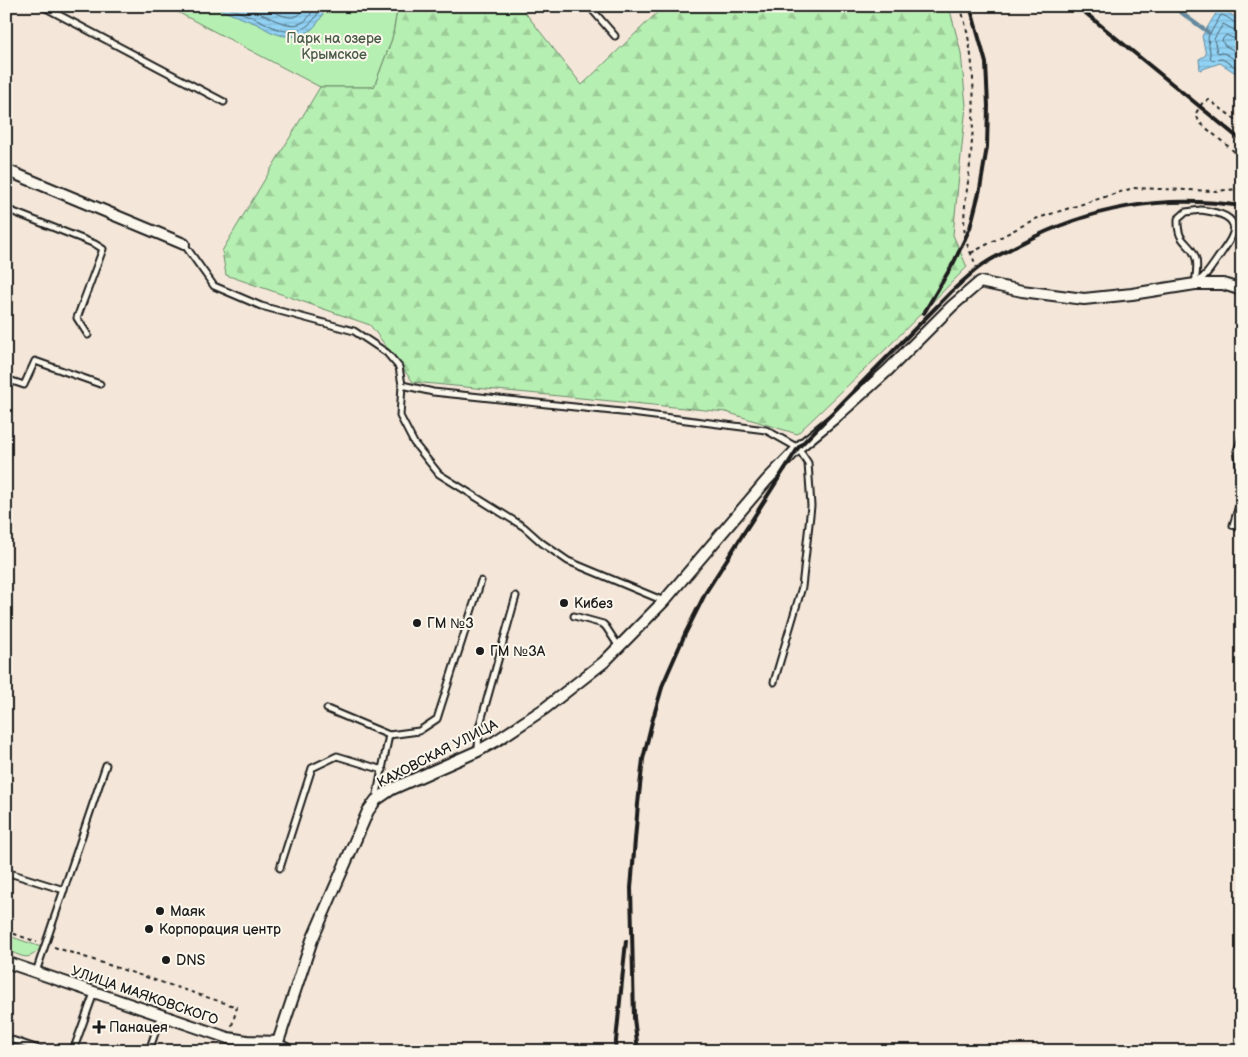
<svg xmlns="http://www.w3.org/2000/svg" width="1248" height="1057" font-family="'Balsamiq Sans',sans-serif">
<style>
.green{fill:#b6efb2;stroke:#698667}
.forest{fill:url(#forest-firs);stroke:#698667}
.water{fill:url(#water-rules);stroke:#63899e}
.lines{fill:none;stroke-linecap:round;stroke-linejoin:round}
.shore{stroke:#4b6572;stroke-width:1}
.stream{stroke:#63899e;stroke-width:4}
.lane-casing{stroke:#1c1c1c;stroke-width:9}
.street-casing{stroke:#1c1c1c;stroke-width:14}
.path{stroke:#1c1c1c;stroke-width:2;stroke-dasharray:4 4;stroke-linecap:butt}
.lane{stroke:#fbf7ec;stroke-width:5}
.street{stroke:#fbf7ec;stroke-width:10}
.rail{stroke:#1c1c1c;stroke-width:4}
.poi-dot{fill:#1c1c1c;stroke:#fbf7ec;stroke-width:2}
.labels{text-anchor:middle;stroke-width:4;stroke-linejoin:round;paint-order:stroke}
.park-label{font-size:14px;fill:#4a5b49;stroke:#fbf7ec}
.poi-label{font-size:14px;fill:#1c1c1c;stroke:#fbf7ec;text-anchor:start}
.street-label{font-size:14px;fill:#1c1c1c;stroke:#fbf7ec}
</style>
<defs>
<pattern id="forest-firs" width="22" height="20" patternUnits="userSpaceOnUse" patternTransform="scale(1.25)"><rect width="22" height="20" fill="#b6efb2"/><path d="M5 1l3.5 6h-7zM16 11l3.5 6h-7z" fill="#9ccc98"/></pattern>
<pattern id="water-rules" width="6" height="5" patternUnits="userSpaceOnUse" patternTransform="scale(1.25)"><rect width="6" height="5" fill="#92d2f4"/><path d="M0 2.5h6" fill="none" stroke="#7db4d1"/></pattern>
</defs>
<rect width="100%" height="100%" fill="#f4e7d9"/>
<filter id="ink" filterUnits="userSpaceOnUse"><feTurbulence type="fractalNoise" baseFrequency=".02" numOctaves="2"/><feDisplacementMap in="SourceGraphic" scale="10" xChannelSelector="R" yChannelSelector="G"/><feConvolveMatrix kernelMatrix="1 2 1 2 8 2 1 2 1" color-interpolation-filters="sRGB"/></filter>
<g filter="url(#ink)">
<g class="green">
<polygon points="166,6 398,6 392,39 374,87 320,87"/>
<path d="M6,935L41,947C28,963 23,956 6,950Z"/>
</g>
<polygon class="forest" points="398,6 520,6 582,85 664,6 949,6 961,53 966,106 953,235 967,267 887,348 797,434 726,412 413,382 370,325 226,275 222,251 320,87 374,87 392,39"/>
<g class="water">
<path d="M213,6H326C318,31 300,43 274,33C268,31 263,27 257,24C242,18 227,13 213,6Z"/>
<polygon points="1218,10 1225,10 1242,22 1242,77 1220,63 1200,70 1199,59 1206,55 1202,36"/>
</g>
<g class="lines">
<g class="shore">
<path d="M224,6C236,11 249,15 261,21C266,23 270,26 275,28C296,37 314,27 321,6"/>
<path d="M241,6C249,9 257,12 264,15C283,24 305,35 314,6"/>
<path d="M262,6C278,12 295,28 306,6"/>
<path d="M1242,26C1234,25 1229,16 1221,15L1208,37L1211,60L1222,59L1242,71"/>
<polyline points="1242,32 1236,31 1223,24 1214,39 1217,52 1226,54 1242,64"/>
<polyline points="1242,39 1235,39 1226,35 1222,40 1224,45 1242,55"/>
</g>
<polyline class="stream" points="1172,6 1209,33"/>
<defs>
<g id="lane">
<polyline points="42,6 224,102"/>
<polyline points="589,6 615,36"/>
<polyline points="6,209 95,244 103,249 77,318 88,335"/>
<path d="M1201,210C1216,212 1242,216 1231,238C1228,244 1224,249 1220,255C1212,266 1207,276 1195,284C1196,276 1198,266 1196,259C1191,240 1177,246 1178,219L1186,212Z"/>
<polyline points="184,244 214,286 261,306 354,331 387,353 399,367 402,385 433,392 631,413 766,430 798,448 808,463 811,506 802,587 774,682"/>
<polyline points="6,379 24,385 35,361 100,384"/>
<polyline points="402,385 400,416 414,443 439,474 524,527 542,543 568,561 664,601"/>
<polyline points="1242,437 1237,451 1242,479"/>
<polyline points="1242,496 1233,525 1242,529"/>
<polyline points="574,616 603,624 606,627 619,647"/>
<polyline points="327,709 389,735"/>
<polyline points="478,750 479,728 516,596"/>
<polyline points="376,799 389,735 419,731 437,719 481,581"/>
<polyline points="280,868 312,768 337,756 383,770"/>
<polyline points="6,872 64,890"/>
<polyline points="36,972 106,765"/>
<polyline points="6,1038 45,1051"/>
<polyline points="73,1051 94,993"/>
<polyline points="149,1051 161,1015"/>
<polyline points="276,1051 278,1042 296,1051"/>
</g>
<g id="street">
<polyline points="6,170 184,244"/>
<polyline points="6,962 228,1038 247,1041 278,1042 312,940 368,811 376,800 392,789 478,751 496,741 544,709 604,662 664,601 767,480 798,448 837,416 887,371 952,306 980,282 1022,291 1084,299 1132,294 1195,284 1223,284 1242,290"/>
</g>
</defs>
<use href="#lane" class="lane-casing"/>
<use href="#street" class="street-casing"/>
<g class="path">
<path d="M960,6C977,56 975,113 970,164C968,189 962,211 965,236C967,248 975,260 978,272"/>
<polyline points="1242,124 1209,100 1203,102 1196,113 1199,122 1242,158"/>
<polyline points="971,253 1035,219 1133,188 1215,191 1239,189 1242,186"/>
<polyline points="6,931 37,942"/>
<polyline points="54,947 237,1007 231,1029"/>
</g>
<use href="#lane" class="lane"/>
<use href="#street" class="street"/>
<g class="rail">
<polyline points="1077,6 1242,141"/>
<polyline points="924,313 954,262 970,228 980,189 987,147 988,106 986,63 970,6"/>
<polyline points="615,1051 626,941"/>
<path d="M638,1051L634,1018L631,888L638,804L643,759L652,722L663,684L685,634L706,592L798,448L951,292C959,285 968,276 977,269C989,259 1005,252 1020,244C1091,207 1162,194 1242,206"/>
</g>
</g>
</g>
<g class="poi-dot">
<circle cx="564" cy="603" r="5"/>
<circle cx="417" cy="623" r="5"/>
<circle cx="480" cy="651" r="5"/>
<circle cx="160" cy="911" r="5"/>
<circle cx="149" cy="929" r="5"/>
<circle cx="166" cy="960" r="5"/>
<path d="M96.5 1019.5h5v5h5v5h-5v5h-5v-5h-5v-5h5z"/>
</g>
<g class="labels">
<g class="park-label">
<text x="334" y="43">Парк на озере<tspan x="334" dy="16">Крымское</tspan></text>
</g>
<g class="poi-label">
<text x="574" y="608">Кибез</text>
<text x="427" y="628">ГМ №3</text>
<text x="490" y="656">ГМ №3А</text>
<text x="170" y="916">Маяк</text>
<text x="159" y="934">Корпорация центр</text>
<text x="176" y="965">DNS</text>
<text x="109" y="1032">Панацея</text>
</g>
<g class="street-label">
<text transform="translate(437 753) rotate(-27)" y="5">КАХОВСКАЯ УЛИЦА</text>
<text transform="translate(145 995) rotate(19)" y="5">УЛИЦА МАЯКОВСКОГО</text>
</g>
</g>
<rect width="1248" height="1057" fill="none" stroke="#fbf7ec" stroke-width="25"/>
<rect x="12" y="12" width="1223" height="1032" fill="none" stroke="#1c1c1c" stroke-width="2" filter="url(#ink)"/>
</svg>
